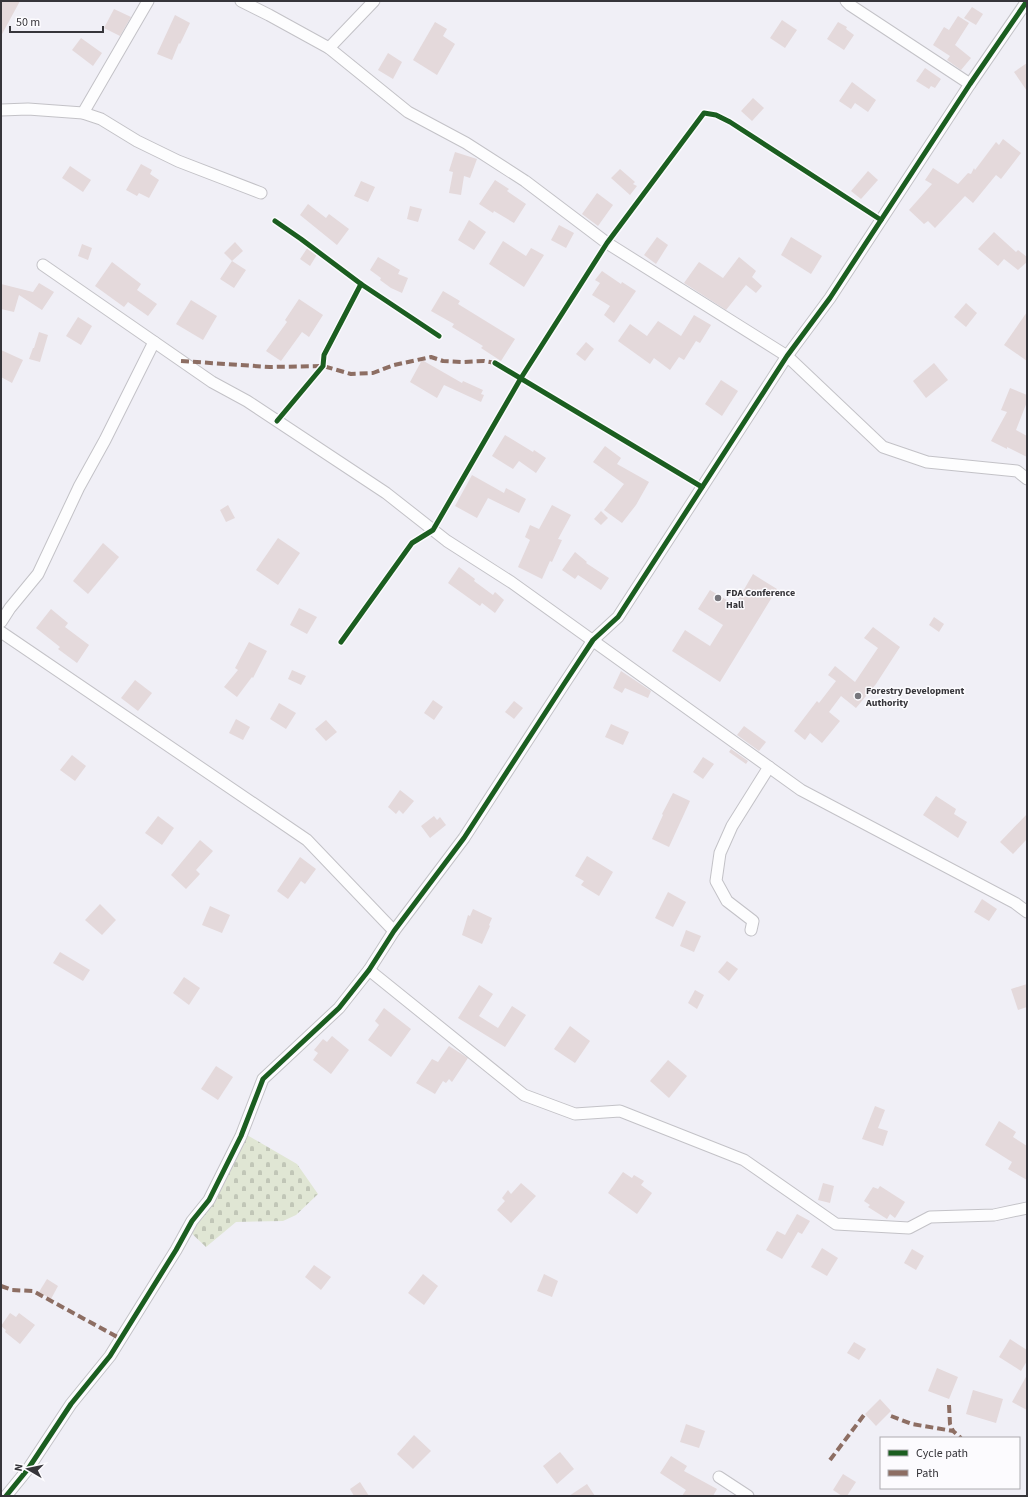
<svg xmlns="http://www.w3.org/2000/svg" width="1028" height="1497" font-family="'Source Sans 3',sans-serif">
<style>
.cemetery{fill:url(#cemetery-stones)}
.building{fill:#e4d9db}
.lines{fill:none;stroke-linecap:round;stroke-linejoin:round}
.street-casing{stroke:#c3c2c7;stroke-width:13}
.street{stroke:#fdfdfe;stroke-width:11}
.quiet{stroke:#8d6e63;stroke-width:4;stroke-dasharray:8 4;stroke-linecap:butt}
.cycleway-casing{stroke:#fcfbfe;stroke-width:8}
.cycleway{stroke:#1b5e20;stroke-width:5}
.poi-dot{fill:#77767c;stroke:#fcfbfe;stroke-width:1.5}
.labels{text-anchor:middle;stroke-width:3;stroke-linejoin:round;paint-order:stroke}
.poi-label{font-size:10px;font-weight:bold;fill:#36353a;stroke:#fcfbfe;text-anchor:start}
</style>
<defs>
<pattern id="cemetery-stones" width="16" height="16" patternUnits="userSpaceOnUse"><rect width="16" height="16" fill="#e0e6d4"/><path d="M2 7V4a2 2 0 0 1 4 0v3zM10 15v-3a2 2 0 0 1 4 0v3z" fill="#c1c6b7"/></pattern>
</defs>
<rect width="100%" height="100%" fill="#f0eff6"/>
<polygon class="cemetery" points="247,1135 297,1164 318,1194 296,1215 283,1221 236,1222 206,1247 188,1230"/>
<g class="building">
<polygon points="1,1 20,1 1,36"/>
<polygon points="972,7 983,14 976,25 964,18"/>
<polygon points="114,9 131,17 120,36 104,28"/>
<polygon points="175,15 190,23 180,44 179,43 172,60 157,54"/>
<polygon points="958,16 969,23 955,45 971,58 961,70 947,60 950,56 933,45 944,27 949,30"/>
<polygon points="782,20 797,30 785,48 770,38"/>
<polygon points="435,22 447,29 443,36 455,44 437,75 413,60"/>
<polygon points="838,22 847,27 846,29 854,35 844,50 827,39"/>
<polygon points="81,38 102,53 93,66 72,50"/>
<polygon points="388,53 402,62 393,79 378,70"/>
<polygon points="1027,63 1027,91 1014,72"/>
<polygon points="925,68 941,79 935,88 931,86 929,89 916,81"/>
<polygon points="852,82 876,100 868,112 855,103 851,109 839,101"/>
<polygon points="753,98 764,108 752,121 741,111"/>
<polygon points="1003,139 1021,153 1001,179 996,175 973,203 965,196 935,228 928,221 924,224 909,210 932,184 925,180 933,168 958,184 968,173 971,174 974,168 975,170 996,142 999,145"/>
<polygon points="455,152 477,159 470,178 464,176 461,195 449,193 453,172 449,171"/>
<polygon points="141,164 152,170 150,174 159,180 149,198 139,193 137,196 126,190"/>
<polygon points="70,166 91,180 83,192 62,178"/>
<polygon points="620,169 635,182 633,184 637,186 630,195 611,178"/>
<polygon points="868,171 878,180 861,199 851,191"/>
<polygon points="495,180 509,189 507,191 526,204 514,223 494,211 493,213 479,204"/>
<polygon points="361,181 375,187 368,202 354,196"/>
<polygon points="597,193 613,205 598,226 582,214"/>
<polygon points="308,204 326,218 329,214 349,229 337,245 300,215"/>
<polygon points="410,206 422,209 418,222 407,219"/>
<polygon points="469,220 486,232 474,250 458,240"/>
<polygon points="559,225 574,233 566,248 551,240"/>
<polygon points="994,232 1016,252 1018,250 1027,257 1027,262 1018,270 1004,259 998,266 978,249"/>
<polygon points="657,237 668,245 656,264 644,255"/>
<polygon points="791,237 822,256 811,274 781,255"/>
<polygon points="503,241 526,256 531,248 544,255 524,287 489,264"/>
<polygon points="235,242 243,251 232,261 224,253"/>
<polygon points="82,244 92,248 88,260 78,256"/>
<polygon points="308,247 318,253 310,266 300,259"/>
<polygon points="378,257 400,270 398,274 408,278 402,293 391,288 380,280 381,278 370,270"/>
<polygon points="739,257 756,271 752,277 762,286 756,293 746,285 726,310 684,283 699,262 723,278"/>
<polygon points="232,261 246,270 234,288 220,279"/>
<polygon points="112,262 141,284 137,290 157,304 148,316 128,302 124,307 95,286"/>
<polygon points="602,271 621,284 622,282 636,291 614,323 604,315 610,306 592,295 600,283 595,280"/>
<polygon points="39,283 54,292 42,310 19,295 14,312 1,309 1,284 33,292"/>
<polygon points="443,291 460,301 458,304 515,339 501,361 481,348 483,346 452,327 454,324 431,311"/>
<polygon points="299,299 323,315 309,337 302,332 281,361 266,351 287,322 285,320"/>
<polygon points="191,300 217,316 203,340 176,324"/>
<polygon points="966,303 977,313 966,327 954,317"/>
<polygon points="1027,312 1027,361 1004,345"/>
<polygon points="694,315 711,325 700,343 696,341 684,360 679,357 670,370 654,358 650,364 618,341 630,324 647,336 658,321 681,336"/>
<polygon points="78,317 92,326 81,345 66,336"/>
<polygon points="39,332 48,335 40,362 29,359 33,348 34,348"/>
<polygon points="586,342 594,349 585,361 576,354"/>
<polygon points="1,350 23,360 12,383 1,377"/>
<polygon points="422,360 462,383 463,381 483,390 481,394 484,395 481,402 444,385 437,398 410,382"/>
<polygon points="934,363 948,380 926,398 913,381"/>
<polygon points="721,380 738,391 722,416 705,404"/>
<polygon points="1010,388 1027,395 1027,402 1016,430 1027,436 1027,457 1007,447 1007,449 991,441 1007,412 1001,410"/>
<polygon points="505,435 533,452 534,450 546,458 536,473 519,461 513,469 492,456"/>
<polygon points="605,446 621,458 617,464 649,482 636,505 622,523 604,510 624,484 593,462"/>
<polygon points="472,475 504,493 506,488 526,499 519,513 488,498 477,518 455,506"/>
<polygon points="228,505 235,518 226,522 220,510"/>
<polygon points="552,505 571,515 558,539 562,540 552,562 550,561 542,579 518,567 530,540 525,537 530,525 539,529"/>
<polygon points="601,511 608,518 601,525 594,519"/>
<polygon points="278,538 300,553 278,585 256,570"/>
<polygon points="103,543 119,557 88,594 73,581"/>
<polygon points="575,552 587,562 586,563 609,578 601,590 578,575 575,579 562,570"/>
<polygon points="459,567 475,579 474,581 493,595 495,592 504,600 495,613 482,603 480,606 448,583"/>
<polygon points="753,574 777,589 720,682 672,651 685,630 710,646 723,625 698,609 710,590 735,605"/>
<polygon points="299,608 317,617 307,634 290,625"/>
<polygon points="51,609 68,623 65,627 89,645 77,663 58,649 60,647 36,628"/>
<polygon points="934,617 944,624 939,632 929,625"/>
<polygon points="873,627 900,647 876,684 856,708 841,696 829,712 840,721 822,743 810,733 805,740 794,731 817,701 819,703 836,681 828,675 835,666 855,682 878,648 864,638"/>
<polygon points="249,642 267,651 253,678 252,677 237,697 224,687 238,670 235,668"/>
<polygon points="292,670 306,676 301,685 288,679"/>
<polygon points="621,671 651,691 648,698 625,688 622,693 613,688"/>
<polygon points="135,680 152,693 138,711 121,698"/>
<polygon points="433,700 443,707 434,720 424,713"/>
<polygon points="514,701 523,708 514,719 505,712"/>
<polygon points="279,703 296,713 286,729 270,719"/>
<polygon points="236,719 250,727 243,740 229,733"/>
<polygon points="326,720 337,732 326,741 315,729"/>
<polygon points="611,724 629,732 623,745 605,737"/>
<polygon points="744,726 766,742 759,751 737,735"/>
<polygon points="731,749 748,761 746,764 729,752"/>
<polygon points="72,755 86,766 75,781 60,770"/>
<polygon points="703,757 714,764 703,779 693,772"/>
<polygon points="400,790 414,801 403,814 399,810 396,814 388,807"/>
<polygon points="673,793 690,801 669,847 652,839 663,815 662,814"/>
<polygon points="936,796 956,809 954,814 967,822 958,838 923,815"/>
<polygon points="1027,814 1027,839 1013,854 1000,842"/>
<polygon points="158,816 174,828 162,845 145,833"/>
<polygon points="434,816 437,820 440,817 446,825 430,838 421,826"/>
<polygon points="200,840 213,851 196,870 200,874 186,889 171,875"/>
<polygon points="587,856 613,872 599,896 581,885 584,881 575,876"/>
<polygon points="300,857 316,869 305,884 301,881 288,899 277,891"/>
<polygon points="668,892 686,902 673,927 655,918"/>
<polygon points="982,899 997,909 989,921 974,912"/>
<polygon points="100,904 116,920 102,935 85,920"/>
<polygon points="210,906 230,915 222,933 202,925"/>
<polygon points="473,909 492,918 489,925 490,926 482,944 462,935 468,915 470,916"/>
<polygon points="686,930 701,936 694,952 680,946"/>
<polygon points="60,952 90,970 83,981 53,963"/>
<polygon points="727,961 738,969 729,981 718,972"/>
<polygon points="184,977 200,988 189,1005 173,993"/>
<polygon points="1027,984 1027,1007 1018,1010 1011,989"/>
<polygon points="479,985 493,994 479,1016 498,1028 512,1006 526,1015 505,1047 458,1018"/>
<polygon points="695,990 704,995 697,1009 688,1003"/>
<polygon points="384,1008 411,1029 391,1057 368,1040 379,1025 375,1021"/>
<polygon points="570,1026 590,1041 575,1063 554,1049"/>
<polygon points="332,1036 349,1050 331,1074 313,1060 318,1053 314,1050 323,1039 327,1042"/>
<polygon points="449,1046 468,1058 452,1082 449,1079 446,1083 443,1081 435,1094 416,1083 432,1059 438,1062"/>
<polygon points="668,1060 687,1076 669,1098 650,1081"/>
<polygon points="216,1066 233,1077 218,1100 201,1089"/>
<polygon points="875,1106 885,1110 878,1128 888,1131 883,1146 862,1139"/>
<polygon points="999,1121 1016,1132 1013,1137 1027,1146 1027,1180 1008,1169 1012,1162 985,1145"/>
<polygon points="623,1172 632,1178 634,1175 644,1181 641,1185 652,1193 637,1214 608,1193"/>
<polygon points="521,1183 536,1196 511,1223 497,1210 505,1201 502,1198 508,1190 511,1194"/>
<polygon points="823,1183 834,1186 830,1203 818,1200"/>
<polygon points="880,1186 905,1202 895,1218 890,1214 887,1219 868,1207 870,1205 864,1201 873,1187 878,1189"/>
<polygon points="797,1214 810,1221 802,1234 798,1232 782,1259 766,1250 777,1231 785,1235"/>
<polygon points="822,1248 838,1258 827,1276 811,1267"/>
<polygon points="912,1249 924,1256 916,1270 904,1263"/>
<polygon points="314,1265 331,1277 321,1290 305,1277"/>
<polygon points="423,1274 438,1286 424,1305 408,1293"/>
<polygon points="544,1274 558,1281 552,1297 537,1291"/>
<polygon points="47,1279 58,1286 51,1299 39,1292"/>
<polygon points="10,1313 16,1317 19,1313 35,1325 20,1344 5,1332 6,1330 1,1326"/>
<polygon points="1010,1339 1027,1350 1027,1361 1021,1371 999,1357"/>
<polygon points="854,1342 866,1349 859,1360 847,1353"/>
<polygon points="937,1368 958,1377 949,1399 928,1391"/>
<polygon points="1027,1375 1027,1410 1012,1402"/>
<polygon points="973,1390 1003,1399 996,1423 966,1414"/>
<polygon points="880,1399 891,1411 876,1426 865,1414"/>
<polygon points="686,1424 705,1431 699,1448 680,1442"/>
<polygon points="414,1435 431,1451 413,1469 397,1454"/>
<polygon points="560,1452 574,1469 557,1484 543,1466"/>
<polygon points="671,1456 687,1466 684,1471 717,1489 713,1496 682,1496 686,1490 660,1473"/>
<polygon points="843,1474 856,1482 847,1496 842,1496 833,1490"/>
<polygon points="360,1482 369,1496 354,1496 350,1489"/>
<polygon points="587,1484 595,1496 569,1496"/>
</g>
<g class="lines">
<defs>
<g id="street">
<polyline points="241,1 269,15 329,48 408,112 466,143 525,181 607,243 787,356 883,447 927,462 1017,471 1027,479"/>
<polyline points="846,1 850,5 970,84"/>
<polyline points="329,48 374,1"/>
<polyline points="1,110 28,109 83,113 101,119 137,141 178,161 261,193"/>
<polyline points="83,113 148,1"/>
<polyline points="43,265 212,382 247,401 386,493 447,541 511,582 801,790 1015,903 1027,912"/>
<polyline points="1,622 10,608 38,574 79,487 105,440 154,342"/>
<polyline points="1,632 307,840 394,931"/>
<polyline points="751,930 753,921 727,901 716,881 720,853 732,826 769,767"/>
<polyline points="369,970 524,1095 575,1114 620,1111 744,1160 836,1224 909,1228 930,1217 994,1215 1027,1208"/>
<polyline points="719,1477 748,1496"/>
<polyline points="6,1496 28,1469 71,1404 110,1356 176,1250 192,1221 209,1200 241,1136 263,1079 339,1008 369,970 394,931 464,838 564,684 593,640 618,617 787,356 830,298 970,84 1027,1"/>
</g>
</defs>
<use href="#street" class="street-casing"/>
<use href="#street" class="street"/>
<g class="quiet">
<polyline points="181,361 270,367 323,366 351,374 373,373 394,365 431,357 443,361 463,362 484,361 495,363"/>
<polyline points="1,1286 12,1290 33,1291 121,1339"/>
<polyline points="949,1405 950,1424 953,1431"/>
<polyline points="891,1416 912,1424 953,1431 961,1438"/>
<polyline points="830,1460 864,1415"/>
</g>
<defs>
<g id="cycleway">
<polyline points="275,221 301,239 361,284 439,336"/>
<polyline points="495,363 702,487"/>
<polyline points="277,421 323,366 324,355 361,284"/>
<polyline points="341,642 412,543 433,530 521,378 607,243 704,113 716,115 730,122 881,220"/>
<polyline points="6,1496 28,1469 71,1404 110,1356 176,1250 192,1221 209,1200 241,1136 263,1079 339,1008 369,970 394,931 464,838 564,684 593,640 618,617 787,356 830,298 970,84 1027,1"/>
</g>
</defs>
<use href="#cycleway" class="cycleway-casing"/>
<use href="#cycleway" class="cycleway"/>
</g>
<g class="poi-dot">
<circle cx="718" cy="598" r="4"/>
<circle cx="858" cy="696" r="4"/>
</g>
<g class="labels">
<g class="poi-label">
<text x="726" y="596">FDA Conference<tspan x="726" dy="12">Hall</tspan></text>
<text x="866" y="694">Forestry Development<tspan x="866" dy="12">Authority</tspan></text>
</g>
</g>
<rect width="1028" height="1497" fill="none" stroke="#36353a" stroke-width="4"/>
<rect x="880" y="1437" width="140" height="52" fill="#fcfbfe" stroke="#adacb0"/>
<rect x="888" y="1450" width="20" height="6" fill="#1b5e20" stroke="#adacb0"/>
<text x="916" y="1457" font-size="12" fill="#36353a">Cycle path</text>
<rect x="888" y="1470" width="20" height="6" fill="#8d6e63" stroke="#adacb0"/>
<text x="916" y="1477" font-size="12" fill="#36353a">Path</text>
<g transform="translate(28 1469) rotate(279)" stroke="#fcfbfe" stroke-width="3" paint-order="stroke">
<path d="M0-3L7 15L0 10L-7 15Z" fill="#36353a"/>
<text y="-6" font-size="11" font-weight="bold" text-anchor="middle" fill="#36353a">N</text>
</g>
<path d="M10 26v6h93v-6" fill="none" stroke="#36353a" stroke-width="2"/>
<text x="16" y="26" font-size="12" fill="#36353a" stroke="#fcfbfe" stroke-width="3" paint-order="stroke">50 m</text>
</svg>
